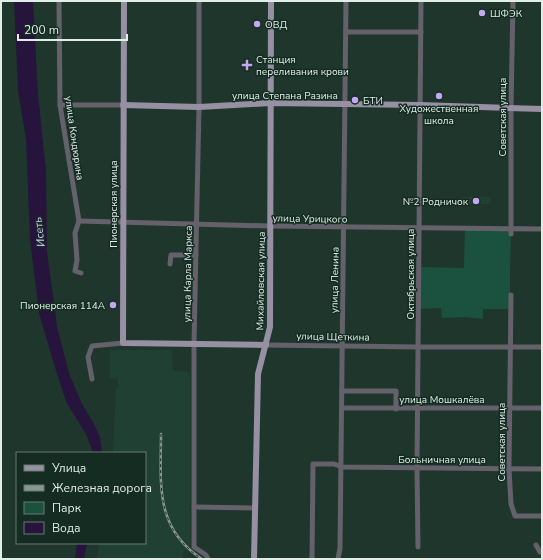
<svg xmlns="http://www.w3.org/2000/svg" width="543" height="560" font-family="'Nunito Sans',sans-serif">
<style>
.built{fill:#204034}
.green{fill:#1a523f}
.water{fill:#26143c}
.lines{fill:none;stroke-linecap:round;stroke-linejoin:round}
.minor{stroke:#64616a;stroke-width:5}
.major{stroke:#9790a3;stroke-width:6}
.rail-casing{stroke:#869790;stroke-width:2.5}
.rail{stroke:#152c23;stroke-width:1;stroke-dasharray:3;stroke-linecap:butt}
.poi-dot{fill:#c4a7f1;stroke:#152c23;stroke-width:1.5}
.labels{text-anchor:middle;stroke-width:3;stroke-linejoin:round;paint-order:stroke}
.poi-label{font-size:10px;fill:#e1eee8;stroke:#152c23;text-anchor:start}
.street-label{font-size:10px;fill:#e1eee8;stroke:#152c23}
.water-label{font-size:11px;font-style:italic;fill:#dac4ff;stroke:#152c23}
</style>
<rect width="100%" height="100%" fill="#1f362d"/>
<g class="built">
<rect x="461" y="197" width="29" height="7"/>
<polygon points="110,350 172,350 173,371 190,372 190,546 183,553 183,559 97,559 100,543 145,543 145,453 113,453 116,388 118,388 118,379 110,378"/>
</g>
<polygon class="green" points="465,228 511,229 510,273 510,309 483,309 483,319 465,317 442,318 441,308 419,309 419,267 464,268"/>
<g class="water">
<polygon points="14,1 33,1 38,94 46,171 47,252 55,310 57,327 69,373 82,404 93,422 100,437 102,453 93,453 86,434 66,402 54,364 39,313 30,239 26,139 18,91"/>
<polygon points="77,543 87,543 84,559 75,559"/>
</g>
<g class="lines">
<g class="minor">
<polyline points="59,1 60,105 79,221 75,233 77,260 75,271 81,273"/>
<polyline points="199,1 199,107 194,343 194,547 206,555 208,559"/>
<polyline points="346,32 421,32"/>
<polyline points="60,105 123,105"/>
<polyline points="79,221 270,226 542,229"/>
<polyline points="511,234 511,108 513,1"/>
<polyline points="170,264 171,255 196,255"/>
<polyline points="511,295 509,469 511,504 515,516 542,516"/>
<polyline points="266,345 418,347 542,347"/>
<polyline points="92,379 88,357 92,346 123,343"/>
<polyline points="342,391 396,391 396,409"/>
<polyline points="342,408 542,408"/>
<polyline points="194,507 255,508"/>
<polyline points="536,545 540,552 542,552"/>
<polyline points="418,547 417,468 421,1"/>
<polyline points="312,559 313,464 334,464 342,467 542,469"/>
<polyline points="338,559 340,548 346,1"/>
</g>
<g class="major">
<polyline points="124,1 123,343 266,345"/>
<polyline points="123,105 199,107 270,103 420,105 542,109"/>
<polyline points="254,559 258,374 270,327 271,1"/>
</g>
<defs>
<path id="rail" d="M161,434C161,483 154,528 202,559"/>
</defs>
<use href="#rail" class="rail-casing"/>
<use href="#rail" class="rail"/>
</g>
<g class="poi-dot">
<circle cx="482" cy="13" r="4"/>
<circle cx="257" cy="24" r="4"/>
<path d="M245 59h4v4h4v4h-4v4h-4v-4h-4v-4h4z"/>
<circle cx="439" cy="96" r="4"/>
<circle cx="355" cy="100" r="4"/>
<circle cx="476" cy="201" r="4"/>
<circle cx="113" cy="305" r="4"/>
</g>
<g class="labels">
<g class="poi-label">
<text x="490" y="17">ШФЭК</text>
<text x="265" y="28">ОВД</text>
<text x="256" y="63">Станция<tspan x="256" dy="12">переливания крови</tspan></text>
<text x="363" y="104">БТИ</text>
<text x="439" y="112" text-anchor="middle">Художественная<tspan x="439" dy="12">школа</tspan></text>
<text x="468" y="205" text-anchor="end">№2 Родничок</text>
<text x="105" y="309" text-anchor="end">Пионерская 114А</text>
</g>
<g class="street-label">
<text x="285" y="99">улица Степана Разина</text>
<text transform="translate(502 117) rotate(-90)" y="4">Советская улица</text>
<text transform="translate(75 138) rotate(82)" y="4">улица Кондюрина</text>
<text transform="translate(113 204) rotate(-90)" y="4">Пионерская улица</text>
<text transform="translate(310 218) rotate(1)" y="4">улица Урицкого</text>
<text transform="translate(187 274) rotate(-89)" y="4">улица Карла Маркса</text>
<text transform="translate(410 274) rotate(-90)" y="4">Октябрьская улица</text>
<text transform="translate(334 280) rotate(-89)" y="4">улица Ленина</text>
<text transform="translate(260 281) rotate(-89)" y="4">Михайловская улица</text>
<text transform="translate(333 336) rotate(1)" y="4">улица Щеткина</text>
<text x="442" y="403">улица Мошкалёва</text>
<text transform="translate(501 442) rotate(-90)" y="4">Советская улица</text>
<text x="442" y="463">Больничная улица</text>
</g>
<g class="water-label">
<text transform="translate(39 232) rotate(-97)" y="4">Исеть</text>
</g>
</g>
<rect width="543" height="560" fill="none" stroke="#e1eee8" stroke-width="4"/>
<rect x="16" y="452" width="130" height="92" fill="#152c23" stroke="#677a72"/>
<rect x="24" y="465" width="20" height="6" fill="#9790a3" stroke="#677a72"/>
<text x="52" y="472" font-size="12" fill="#e1eee8">Улица</text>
<rect x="24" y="485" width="20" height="6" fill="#869790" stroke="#677a72"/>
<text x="52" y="492" font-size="12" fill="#e1eee8">Железная дорога</text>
<rect x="24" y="502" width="20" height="12" fill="#1a523f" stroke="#677a72"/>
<text x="52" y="512" font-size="12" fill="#e1eee8">Парк</text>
<rect x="24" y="522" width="20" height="12" fill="#26143c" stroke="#677a72"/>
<text x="52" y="532" font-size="12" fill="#e1eee8">Вода</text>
<path d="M18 34v6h109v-6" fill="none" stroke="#e1eee8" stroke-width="2"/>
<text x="24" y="34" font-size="12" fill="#e1eee8" stroke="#152c23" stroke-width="3" paint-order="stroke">200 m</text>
</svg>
